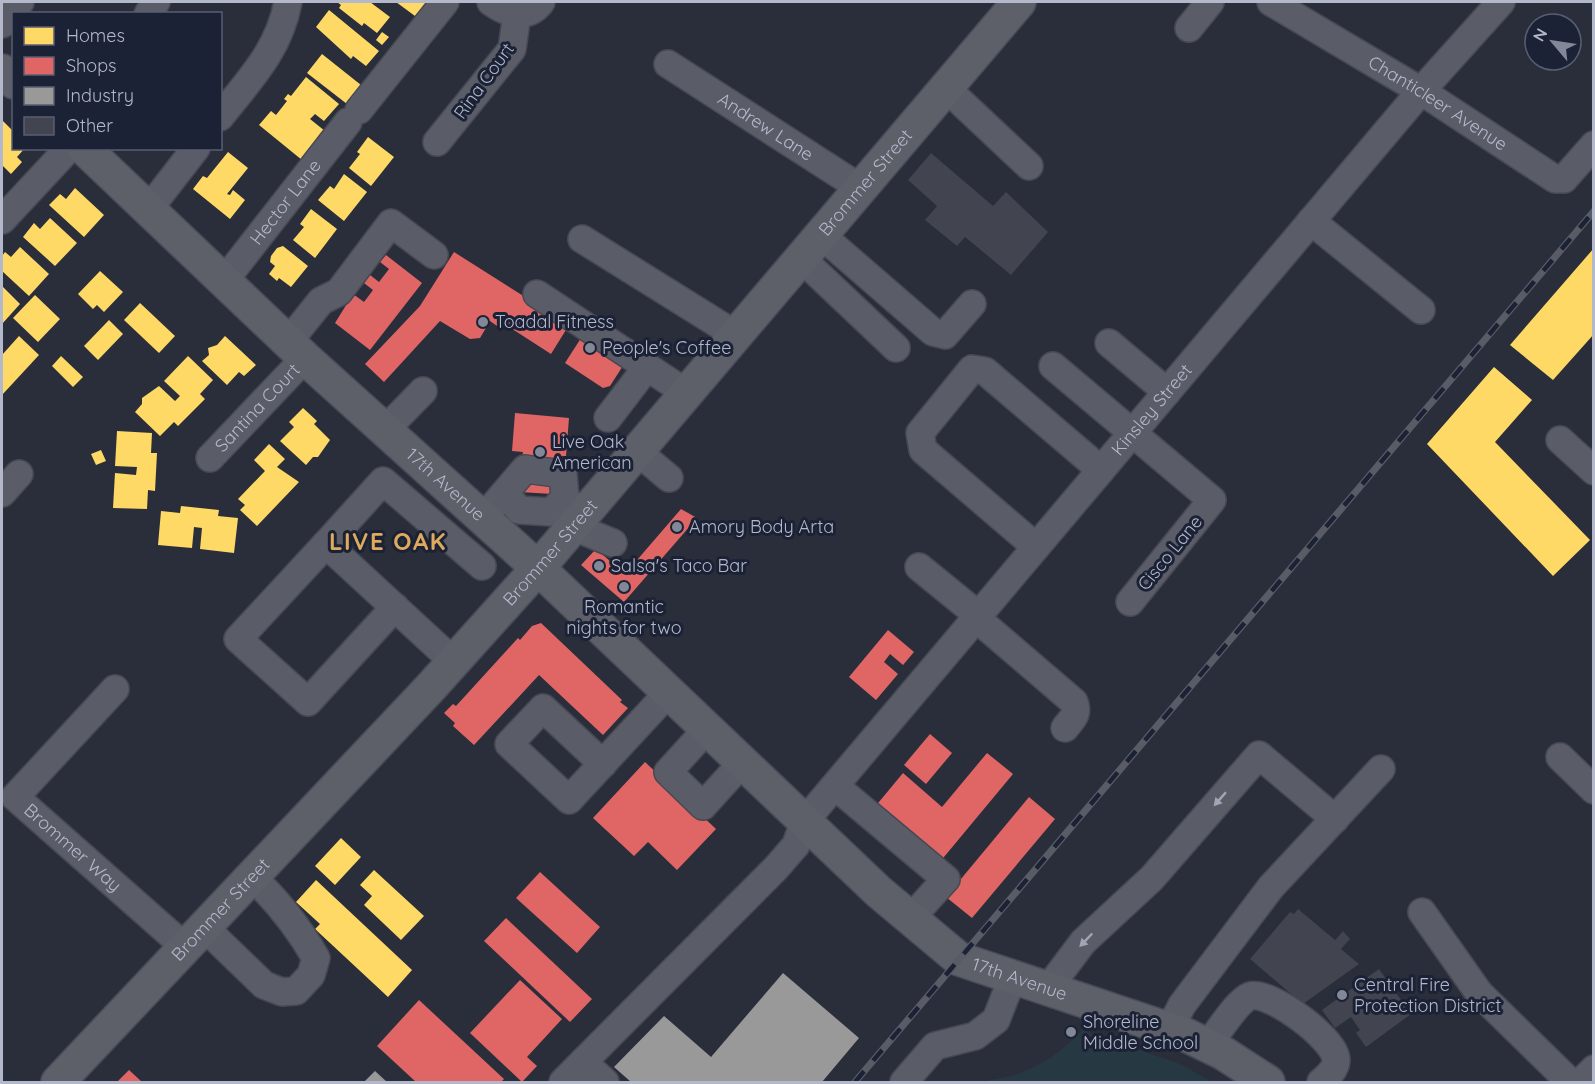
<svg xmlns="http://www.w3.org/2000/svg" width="1595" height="1084" font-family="Quicksand,sans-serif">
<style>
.green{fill:#263841}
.homes{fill:#ffd966}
.shops{fill:#e06666}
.industry{fill:#999}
.building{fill:#424450}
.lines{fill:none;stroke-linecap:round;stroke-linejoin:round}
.minor-casing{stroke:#464953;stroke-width:30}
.major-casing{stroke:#474b57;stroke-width:36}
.minor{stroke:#5a5d68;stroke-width:27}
.major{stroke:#5d5f69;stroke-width:33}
.rail-casing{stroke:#595b66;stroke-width:7}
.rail{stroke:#1c2236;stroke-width:4.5;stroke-dasharray:14;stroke-linecap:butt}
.oneway{fill:#a1a6b7}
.poi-dot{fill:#838898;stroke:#1c2236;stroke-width:2}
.labels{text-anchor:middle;stroke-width:6;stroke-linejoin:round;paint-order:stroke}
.street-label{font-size:18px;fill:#b3b8cb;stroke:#1c2236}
.poi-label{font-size:18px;fill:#b3b8cb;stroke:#1c2236;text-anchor:start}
.district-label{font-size:24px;font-weight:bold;letter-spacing:1.5px;fill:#deab5c;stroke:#1c2236}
</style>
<rect width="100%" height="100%" fill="#2a2e3a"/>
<path class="green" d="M1082,1030L1180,1064L1213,1082H985C992,1079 1003,1078 1012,1076C1041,1066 1061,1053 1082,1030Z"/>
<g class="homes">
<polygon points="337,2 370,2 390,17 377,33 364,23 362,26 339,8 341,5"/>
<polygon points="396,2 427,2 415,16"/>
<polygon points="329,10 379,51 366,66 353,56 351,59 316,27"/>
<polygon points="382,32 389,37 382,45 376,40"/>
<polygon points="322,54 361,85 347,104 307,73"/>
<polygon points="306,77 339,104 324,121 315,114 310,119 325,131 302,160 259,125 271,111 276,115 287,101 284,99 288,94 291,96"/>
<polygon points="2,120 14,132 14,148 25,148 17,157 22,162 11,174 2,165"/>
<polygon points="368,137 394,157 371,186 349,168 360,154 357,152"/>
<polygon points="228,152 248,168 227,194 230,195 233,190 245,200 230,219 193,189 203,176 207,178"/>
<polygon points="344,174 367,192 344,221 318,200 330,186 334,189"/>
<polygon points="75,188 104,215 84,237 49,205 60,194 66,199"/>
<polygon points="311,209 337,229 315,258 293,240 304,227 300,224"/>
<polygon points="50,218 77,243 55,266 23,237 34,223 40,229"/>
<polygon points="283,246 308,266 291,287 279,278 277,281 269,274 275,266 270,262 271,256 277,248"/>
<polygon points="20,247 49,274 29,296 2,271 2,256 5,252 11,257"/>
<polygon points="1594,248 1594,334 1553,380 1510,345"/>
<polygon points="100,271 123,292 104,312 97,305 93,309 78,294"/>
<polygon points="2,286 20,304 2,324"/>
<polygon points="35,295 60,319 38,342 13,318"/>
<polygon points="140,303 175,336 159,353 124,320"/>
<polygon points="109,320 123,334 98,360 84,346"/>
<polygon points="19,336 39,355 2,395 2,355"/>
<polygon points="225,336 256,365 244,376 239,372 227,385 202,361 209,355 208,348 217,345"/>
<polygon points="61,356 83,377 73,387 52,366"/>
<polygon points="188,356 213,380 200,394 205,399 178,426 174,422 160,436 135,412 142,404 142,398 159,386 175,401 180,396 164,381"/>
<polygon points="1494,367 1532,400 1495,442 1590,540 1553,576 1427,444"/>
<polygon points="303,408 317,421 314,424 330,440 318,457 313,457 306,465 280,441 294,427 289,422"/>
<polygon points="117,431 152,433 151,453 157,453 155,491 148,490 147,509 113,508 115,473 136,475 137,467 115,466"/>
<polygon points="269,444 285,459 277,467 299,482 257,526 240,510 245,505 238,499 265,471 254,460"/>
<polygon points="101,450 106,461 96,465 91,454"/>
<polygon points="181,506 219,510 218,516 238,518 234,553 200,549 202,528 194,527 192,548 158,545 161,511 180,513"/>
<polygon points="341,838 361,857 335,885 315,866"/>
<polygon points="374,870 424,916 401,940 364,905 372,896 360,885"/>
<polygon points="316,880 412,970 388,997 315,929 320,924 296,902"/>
</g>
<g class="shops">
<polygon points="454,252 569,325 551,354 500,321 497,326 490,321 480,338 470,339 440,321 384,382 365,364 420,306"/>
<polygon points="386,255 422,283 370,350 335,323 353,294 364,302 373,290 364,283 370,275 379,282 389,269 380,262"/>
<polygon points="583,335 626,361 610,386 603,388 565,363"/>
<polygon points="515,413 569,418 566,456 556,456 556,460 522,457 523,452 512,451"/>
<polygon points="521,475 554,478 552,494 520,492"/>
<polygon points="681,509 697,518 624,602 581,565 596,549 625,574"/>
<polygon points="541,623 622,700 620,702 628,708 603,735 539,675 474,745 453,726 455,723 444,713 453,704 456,706 518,638 520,640 532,626"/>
<polygon points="888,630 914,652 903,665 890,654 884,662 898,674 876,700 849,677"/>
<polygon points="930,734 952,753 926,784 904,765"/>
<polygon points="987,753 1013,774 939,863 874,808 903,773 942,807"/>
<polygon points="645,762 716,829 677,870 648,842 634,856 593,818"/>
<polygon points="1029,797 1055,819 972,918 946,897"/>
<polygon points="540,872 600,927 577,953 516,898"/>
<polygon points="506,918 592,999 570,1022 484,941"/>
<polygon points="520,980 562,1019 527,1057 537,1066 522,1082 470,1033"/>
<polygon points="419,1000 504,1079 501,1082 416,1082 377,1046"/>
<polygon points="129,1070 142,1082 117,1082"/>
</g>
<g class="industry">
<polygon points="783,973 859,1038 822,1082 631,1082 614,1067 664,1016 711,1057"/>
<polygon points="375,1071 387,1082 364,1082"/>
</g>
<g class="building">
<polygon points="931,153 993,206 1006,192 1048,232 1011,275 965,237 957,246 925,220 937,206 908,180"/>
<polygon points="1298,909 1335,940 1343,931 1350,939 1341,949 1359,964 1303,1004 1250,959 1290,912 1294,914"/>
<polygon points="1379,969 1411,1014 1366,1047 1356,1033 1360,1030 1351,1017 1335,1028 1322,1010"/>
</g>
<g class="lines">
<defs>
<g id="minor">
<path d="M491,2C508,14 527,20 541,2"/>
<path id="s1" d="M1271,2L1421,91L1555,179H1564L1594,145"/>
<polyline points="148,14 156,2"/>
<polyline points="2,24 20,2"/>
<polyline points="1189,28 1210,2"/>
<path id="s2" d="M668,64L862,189"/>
<polyline points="946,88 1029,166"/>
<polyline points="359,110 445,2"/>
<path d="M220,117C250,79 279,50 288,2"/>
<polyline points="437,142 512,49 517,14"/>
<polyline points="148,210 196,148"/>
<polyline points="2,220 69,148"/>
<polyline points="1311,221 1421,310"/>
<polyline points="821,235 933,332 945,335 972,304"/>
<polyline points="582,239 736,335"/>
<polyline points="802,259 896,348"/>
<path id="s3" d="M224,281L348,122"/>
<polyline points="537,294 688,394"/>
<polyline points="288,342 321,301 339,292 391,223 434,255"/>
<polyline points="1109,343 1167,392"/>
<polyline points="1053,366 1212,500 1130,602"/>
<polyline points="608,418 647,367"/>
<polyline points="385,430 423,391"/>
<polyline points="1560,440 1594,471"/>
<polyline points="638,452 669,478"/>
<path id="s4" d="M210,458L305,358"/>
<polyline points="2,493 19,474"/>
<polyline points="505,493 519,510 551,512 565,498"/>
<polyline points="483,518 525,469 563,474 565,498 583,516"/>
<polyline points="574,527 613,543"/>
<polyline points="326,544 383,481 482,566"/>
<polyline points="1036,547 923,450 920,433 972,369 985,371 1101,470"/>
<polyline points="919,567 978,615"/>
<polyline points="395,607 308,702 238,639 326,544 454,662"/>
<path d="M976,618L1074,702C1079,714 1072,719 1065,728"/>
<path id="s5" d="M115,689L15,797L186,948"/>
<polyline points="707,729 668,772 703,806 742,763"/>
<polyline points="1560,757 1594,790"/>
<polyline points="603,764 543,708 509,744 569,800 668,693"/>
<polyline points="835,786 946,879 911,918"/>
<polyline points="1422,912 1479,993 1570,1082"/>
<path d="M205,928L264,985L282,992L296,991L311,975L316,958C298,927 278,901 252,877"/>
<polyline points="1047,990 1083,942 1152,878 1259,755 1335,819"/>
<polyline points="1169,1030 1182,1005 1271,887 1381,769"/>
<path d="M1207,1046C1217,1034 1237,1001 1250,996C1269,990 1336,1039 1336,1060C1336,1069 1327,1077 1321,1082"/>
<polyline points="583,1062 605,1082"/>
<path id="s6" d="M563,1082L776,868L796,845L804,822L1421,91L1501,2"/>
<polyline points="904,1082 935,1046 975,1036 996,1020 1012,979"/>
<polyline points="1581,1082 1594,1069"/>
</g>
<g id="major">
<polyline points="2,71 14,82"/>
<path id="s7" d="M84,148L305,358L538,568L879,892L959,959L1186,1035L1223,1053L1268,1082"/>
<path id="s8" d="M58,1082L431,687L538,568L1019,2"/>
</g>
</defs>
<use href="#minor" class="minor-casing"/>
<use href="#major" class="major-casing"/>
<use href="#minor" class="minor"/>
<use href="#major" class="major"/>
<defs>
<polyline id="rail" points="855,1082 1594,211"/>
</defs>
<use href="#rail" class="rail-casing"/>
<use href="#rail" class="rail"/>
</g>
<defs><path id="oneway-solid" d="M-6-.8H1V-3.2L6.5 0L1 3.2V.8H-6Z" transform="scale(1.5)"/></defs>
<g class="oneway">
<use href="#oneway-solid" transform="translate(1220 799) rotate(131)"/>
<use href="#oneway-solid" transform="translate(1086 940) rotate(134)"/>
</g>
<g class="poi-dot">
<circle cx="483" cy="322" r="6"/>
<circle cx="590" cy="348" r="6"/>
<circle cx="540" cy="452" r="6"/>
<circle cx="677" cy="527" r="6"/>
<circle cx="599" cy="566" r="6"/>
<circle cx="624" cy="587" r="6"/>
<circle cx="1342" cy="995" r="6"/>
<circle cx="1071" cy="1032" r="6"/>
</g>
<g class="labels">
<g class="street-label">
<text transform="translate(484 81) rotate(-54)" y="6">Rina Court</text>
<text dy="6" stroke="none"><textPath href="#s1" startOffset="195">Chanticleer Avenue</textPath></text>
<text dy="6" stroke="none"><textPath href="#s2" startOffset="116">Andrew Lane</textPath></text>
<text dy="6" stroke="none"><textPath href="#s8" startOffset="1209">Brommer Street</textPath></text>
<text dy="6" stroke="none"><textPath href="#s3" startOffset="100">Hector Lane</textPath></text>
<text dy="6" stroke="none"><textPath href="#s4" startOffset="69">Santina Court</textPath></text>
<text dy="6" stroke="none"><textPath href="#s6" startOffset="896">Kinsley Street</textPath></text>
<text dy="6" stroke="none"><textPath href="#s7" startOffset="494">17th Avenue</textPath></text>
<text dy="6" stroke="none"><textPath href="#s8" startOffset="723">Brommer Street</textPath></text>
<text transform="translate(1170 553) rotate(-51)" y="6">Cisco Lane</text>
<text dy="6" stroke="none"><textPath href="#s5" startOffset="224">Brommer Way</textPath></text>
<text dy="6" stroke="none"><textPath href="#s8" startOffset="237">Brommer Street</textPath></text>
<text dy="6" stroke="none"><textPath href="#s7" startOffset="1257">17th Avenue</textPath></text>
</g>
<g class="poi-label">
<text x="495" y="328">Toadal Fitness</text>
<text x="602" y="354">People's Coffee</text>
<text x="552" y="448">Live Oak<tspan x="552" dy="21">American</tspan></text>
<text x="689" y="533">Amory Body Arta</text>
<text x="611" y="572">Salsa's Taco Bar</text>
<text x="624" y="613" text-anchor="middle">Romantic<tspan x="624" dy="21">nights for two</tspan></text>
<text x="1354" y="991">Central Fire<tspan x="1354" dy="21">Protection District</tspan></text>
<text x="1083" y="1028">Shoreline<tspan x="1083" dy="21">Middle School</tspan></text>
</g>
<g class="district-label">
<text x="388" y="550">LIVE OAK</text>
</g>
</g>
<rect width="1595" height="1084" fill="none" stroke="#b3b8cb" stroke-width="6"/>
<rect x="12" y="12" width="210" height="138" fill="#1c2236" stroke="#585e72" stroke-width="1.5"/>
<rect x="24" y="27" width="30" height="18" fill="#ffd966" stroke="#585e72" stroke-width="1.5"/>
<text x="66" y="42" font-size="18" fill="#b3b8cb">Homes</text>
<rect x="24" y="57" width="30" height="18" fill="#e06666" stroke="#585e72" stroke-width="1.5"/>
<text x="66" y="72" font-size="18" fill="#b3b8cb">Shops</text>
<rect x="24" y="87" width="30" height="18" fill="#999999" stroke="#585e72" stroke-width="1.5"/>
<text x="66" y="102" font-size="18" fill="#b3b8cb">Industry</text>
<rect x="24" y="117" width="30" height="18" fill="#424450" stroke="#585e72" stroke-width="1.5"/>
<text x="66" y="132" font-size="18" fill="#b3b8cb">Other</text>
<g transform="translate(1553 42) rotate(299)"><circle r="28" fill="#1c2236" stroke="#585e72" stroke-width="1.5"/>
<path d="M0-4.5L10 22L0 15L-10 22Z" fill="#838898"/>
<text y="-9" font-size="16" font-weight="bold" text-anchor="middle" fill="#b3b8cb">N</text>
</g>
</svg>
